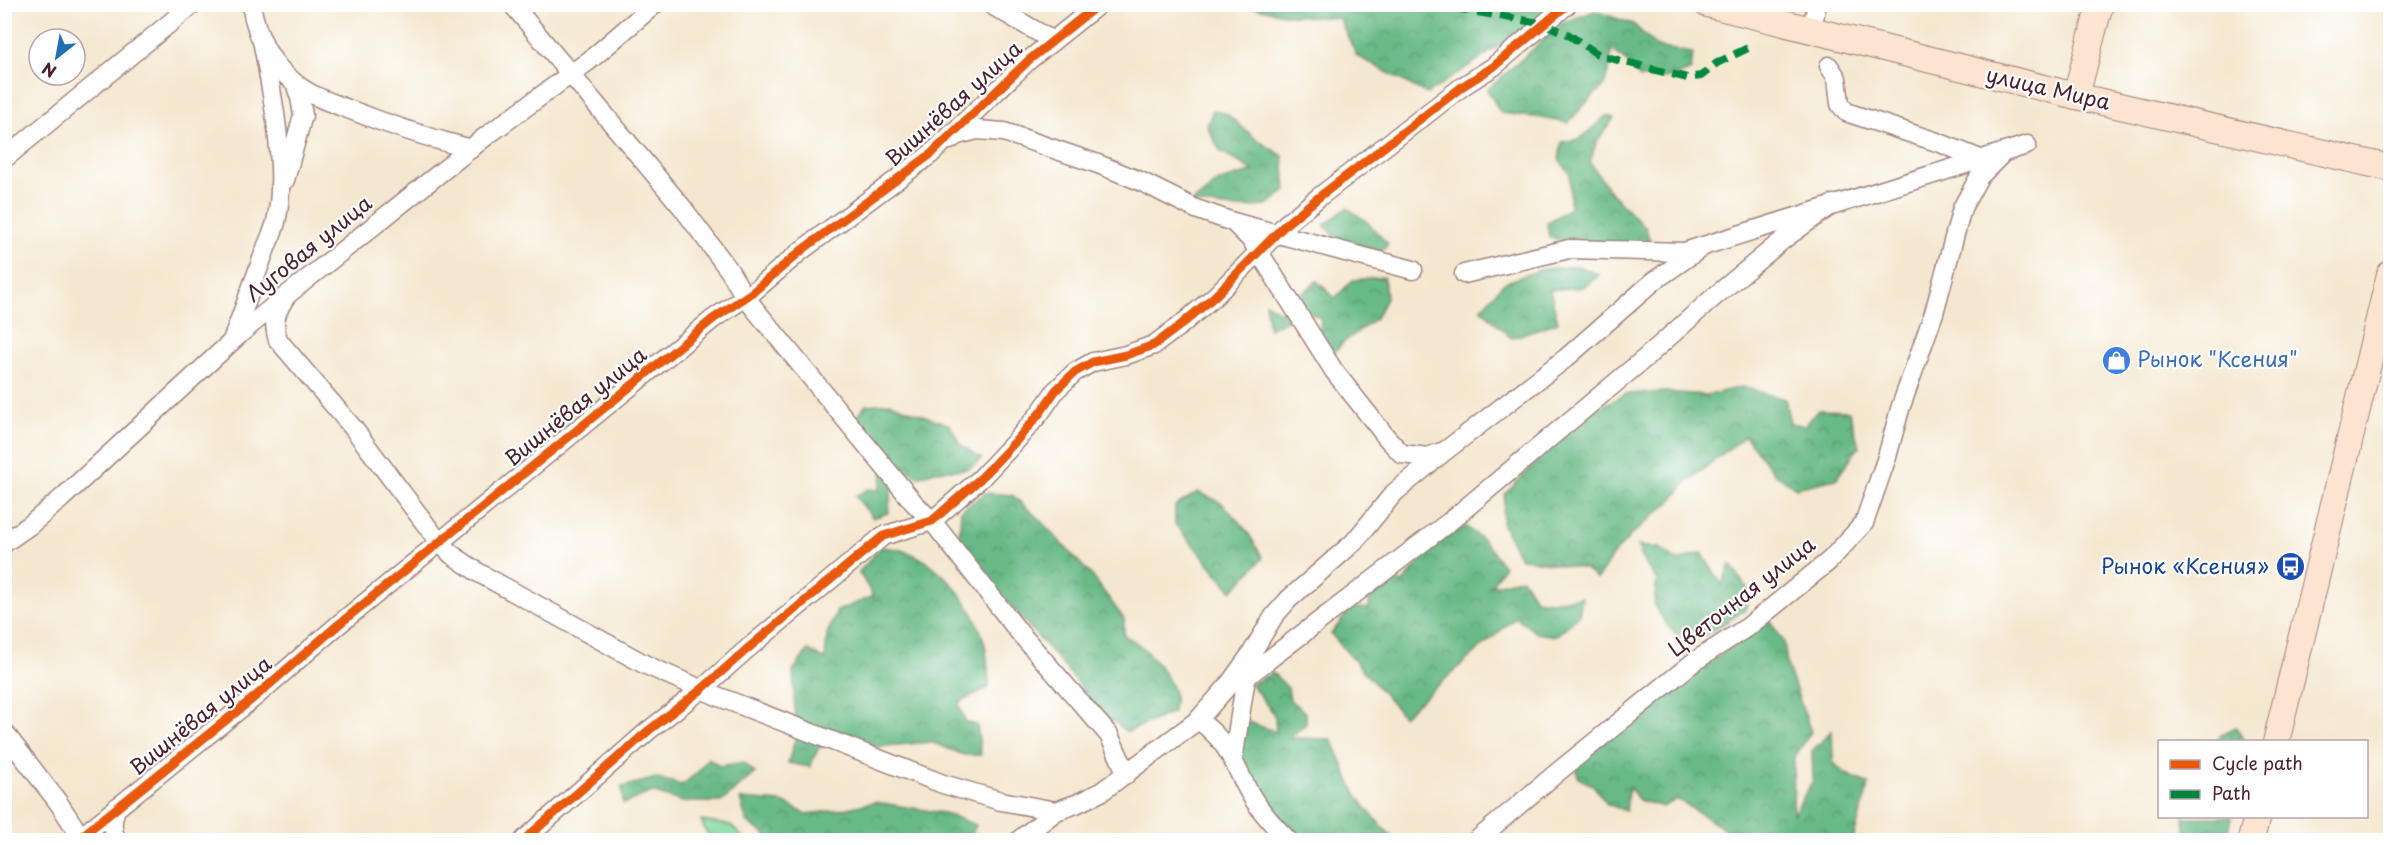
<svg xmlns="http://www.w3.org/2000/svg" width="2395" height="845" font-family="'Playpen Sans',sans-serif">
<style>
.grass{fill:url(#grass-tufts);stroke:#657c64;stroke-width:1.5}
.forest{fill:url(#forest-crowns);stroke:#596c58;stroke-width:1.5}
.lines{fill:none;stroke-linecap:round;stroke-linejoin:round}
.street-casing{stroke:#9f837d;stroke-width:21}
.secondary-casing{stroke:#9f837d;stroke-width:28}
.street{stroke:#fff;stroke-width:18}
.secondary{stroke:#fde4d1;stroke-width:26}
.quiet{stroke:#00873e;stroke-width:8;stroke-dasharray:15 8;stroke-linecap:butt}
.cycleway-casing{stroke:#fff;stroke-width:13}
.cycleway{stroke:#e8590c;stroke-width:9}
.labels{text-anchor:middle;stroke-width:4.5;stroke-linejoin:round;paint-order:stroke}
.street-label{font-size:21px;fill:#4a1f2b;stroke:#fff}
.shop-label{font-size:21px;fill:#366cbe;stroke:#fff;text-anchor:start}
.transit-label{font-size:21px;fill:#164399;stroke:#fff;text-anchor:end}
</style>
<defs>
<pattern id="grass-tufts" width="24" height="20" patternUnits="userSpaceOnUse" patternTransform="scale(1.5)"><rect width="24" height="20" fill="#80d99e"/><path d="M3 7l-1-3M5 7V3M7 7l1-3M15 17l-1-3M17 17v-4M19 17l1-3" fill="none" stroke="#70ba88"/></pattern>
<pattern id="forest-crowns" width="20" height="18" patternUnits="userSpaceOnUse" patternTransform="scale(1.5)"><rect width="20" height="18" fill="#68b985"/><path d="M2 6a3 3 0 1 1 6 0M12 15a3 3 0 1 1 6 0" fill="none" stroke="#58966d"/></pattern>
</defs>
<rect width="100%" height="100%" fill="#fff"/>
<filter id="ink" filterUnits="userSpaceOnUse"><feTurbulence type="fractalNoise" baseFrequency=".0167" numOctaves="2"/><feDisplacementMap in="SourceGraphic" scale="12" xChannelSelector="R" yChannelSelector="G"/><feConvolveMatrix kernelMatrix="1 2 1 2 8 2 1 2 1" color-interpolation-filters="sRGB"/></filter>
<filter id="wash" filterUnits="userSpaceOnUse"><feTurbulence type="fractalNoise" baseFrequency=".008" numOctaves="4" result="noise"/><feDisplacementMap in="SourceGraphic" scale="24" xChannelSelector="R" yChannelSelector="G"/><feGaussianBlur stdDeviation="1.35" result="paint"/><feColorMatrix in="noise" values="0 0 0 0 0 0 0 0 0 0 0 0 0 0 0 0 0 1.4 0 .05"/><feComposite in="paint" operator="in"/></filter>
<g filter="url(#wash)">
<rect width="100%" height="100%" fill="#f4e7cf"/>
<polygon class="grass" points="701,821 730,825 746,840 708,840 708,836"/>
<g class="forest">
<polygon points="1242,5 1551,5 1547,14 1427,94 1357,56 1339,18 1289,15"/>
<polygon points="1595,11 1633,24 1657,47 1693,53 1691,70 1673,78 1640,78 1625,60 1611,50 1610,67 1603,87 1587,102 1568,123 1542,118 1501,113 1487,90 1564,22"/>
<polygon points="1213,110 1227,114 1257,140 1283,156 1286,191 1266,206 1233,208 1192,203 1217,182 1254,171 1220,151 1207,126"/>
<polygon points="1606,116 1614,118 1596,143 1590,162 1610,192 1646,228 1651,246 1596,244 1549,238 1547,223 1570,208 1570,174 1559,159 1562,142 1580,139"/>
<polygon points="1347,208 1365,220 1388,244 1382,251 1342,242 1324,225"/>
<polygon points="1578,266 1599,275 1584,287 1550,290 1558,322 1511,338 1481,309 1504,283 1542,269"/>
<polygon points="1384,277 1386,298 1376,318 1344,342 1326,360 1318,343 1321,318 1306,311 1269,329 1265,303 1281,312 1317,281 1335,298 1353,280"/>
<polygon points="1742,387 1785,399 1790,423 1805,426 1818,410 1849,411 1859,446 1836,479 1796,488 1774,473 1745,436 1687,482 1671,501 1632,534 1613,555 1597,579 1586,569 1520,558 1502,523 1505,494 1535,464 1576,419 1626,394 1665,392 1707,395"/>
<polygon points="890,403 950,425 960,444 982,459 968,469 935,471 918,477 896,464 888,513 873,518 855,496 869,489 879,490 884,466 853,421 866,405"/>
<polygon points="1198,492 1222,503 1247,531 1263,558 1232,591 1175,524 1175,506"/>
<path d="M986,493L1012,495L1037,517L1093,577L1124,619V636C1142,642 1169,674 1174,693C1175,699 1173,707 1173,712L1127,732L1097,709L1073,677L996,589L959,539L961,510Z"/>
<polygon points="1465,526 1483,540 1504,566 1491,586 1522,578 1535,599 1550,601 1582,597 1579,615 1556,636 1536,633 1516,617 1403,716 1331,634 1352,607 1369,609 1370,587 1390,578 1403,583 1428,550"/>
<polygon points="1638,546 1659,548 1678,561 1702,553 1722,585 1730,564 1752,595 1744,611 1689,645 1669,628 1654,605 1657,580 1644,563"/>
<path d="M881,547C888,548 897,548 904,551C942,563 973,604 984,641C988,656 988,672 989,687L958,703L966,722L977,725L981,755H964L931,742L874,747L850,744L819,747L810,767L788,763L796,737L793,671L808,650L825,660L827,634L837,611L873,596L859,572Z"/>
<polygon points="1770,621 1784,642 1787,665 1811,732 1794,758 1793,815 1813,780 1812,751 1832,730 1833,762 1846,774 1869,784 1853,840 1751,840 1734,835 1677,799 1663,807 1639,800 1629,787 1626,811 1607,804 1593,785 1578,778 1576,765 1698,670"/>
<path d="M1273,673L1288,688L1290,700L1306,713V724L1289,738L1331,739C1340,754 1344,770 1352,786C1362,806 1380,825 1396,840H1286L1239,758V731L1249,722L1276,732L1275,716L1251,684Z"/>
<polygon points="2236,727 2244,741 2216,741 2222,734"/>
<polygon points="708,758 720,766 743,762 755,773 721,802 683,802 652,792 623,804 622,787 656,778 682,785 698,772"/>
<polygon points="740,799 782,802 806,814 838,810 875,802 944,813 976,825 970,840 816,840 803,837 773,840 747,822"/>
<polygon points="2183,817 2232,817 2227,840 2193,840 2186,830"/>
</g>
</g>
<g filter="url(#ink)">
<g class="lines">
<defs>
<g id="street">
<path d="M251,4C256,35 270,64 295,83C310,96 330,102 348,109C389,125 429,138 471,149"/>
<polyline points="512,4 682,207 729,270 745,297 914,503 932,521 1019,632 1109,735 1127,774"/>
<polyline points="990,4 1053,41"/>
<polyline points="1811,32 1817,4"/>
<polyline points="1829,66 1837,78 1840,104 1846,112 1940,143 1983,160"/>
<polyline points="950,140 957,135 977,130 1004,132 1098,164 1140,181 1196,209 1233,222 1413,270"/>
<polyline points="4,159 193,4"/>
<polyline points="285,180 303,115 300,98 295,83"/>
<polyline points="1233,222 1252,241 1334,371 1387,438 1402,454 1428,457 1441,452"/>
<polyline points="1464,274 1569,249 1684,252 2027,145"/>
<path d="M287,295C276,311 272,321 278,340L354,429L439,542L451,554L479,573L646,665L717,696L943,784L1001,801L1056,811"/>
<path d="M233,338C244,308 255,278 266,248C269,239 274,231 276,222C288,172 272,91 262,40"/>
<polyline points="4,543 30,525 62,498 241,333 287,295 485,137 590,60 655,4"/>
<polyline points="1246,677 1449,522 1644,359 1714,297 1784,239 1833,204"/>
<path d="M1198,720C1229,742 1232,761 1249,792C1259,810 1274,826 1288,840"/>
<polyline points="4,732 58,802 81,837"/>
<polyline points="1233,760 1248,665"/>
<path d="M117,807C112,818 111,830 117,840"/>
<polyline points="77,840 256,696 338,625 647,373 713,319 753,292 802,250 931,154 1029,60 1099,4"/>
<polyline points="524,840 648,731 702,689 746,650 883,536 932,521 981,478 1016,441 1040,413 1056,390 1075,372 1093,362 1126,355 1154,345 1182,324 1215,296 1286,224 1319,197 1463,86 1493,67 1568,4"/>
<polyline points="1019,840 1056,811 1076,804 1101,792 1198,720 1227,687 1251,654 1274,616 1289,599 1354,542 1394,493 1445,451 1566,358 1654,281 1704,246"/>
<polyline points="1477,840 1559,771 1695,661 1749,626 1829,561 1864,523 1887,457 1900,409 1934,313 1962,208 1979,177 2001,155"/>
</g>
<g id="secondary">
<polyline points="1707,4 2076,96 2390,168"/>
<polyline points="2076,96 2100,4"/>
<polyline points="2276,742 2390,274"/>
<polyline points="2251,840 2257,816"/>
</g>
</defs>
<use href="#street" class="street-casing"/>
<use href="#secondary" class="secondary-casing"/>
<use href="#street" class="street"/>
<use href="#secondary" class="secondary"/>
<polyline class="quiet" points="1432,4 1545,24 1569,35 1599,55 1687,78 1701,76 1717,63 1748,48"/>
<defs>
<g id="cycleway">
<polyline points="77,840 256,696 338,625 647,373 713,319 753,292 802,250 931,154 1029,60 1099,4"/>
<polyline points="524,840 648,731 702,689 746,650 883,536 932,521 981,478 1016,441 1040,413 1056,390 1075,372 1093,362 1126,355 1154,345 1182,324 1215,296 1286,224 1319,197 1463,86 1493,67 1568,4"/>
</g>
</defs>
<use href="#cycleway" class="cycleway-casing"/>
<use href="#cycleway" class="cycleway"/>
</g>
</g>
<defs>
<symbol id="shop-disc" viewBox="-11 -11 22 22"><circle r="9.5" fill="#3f7fe0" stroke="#fff"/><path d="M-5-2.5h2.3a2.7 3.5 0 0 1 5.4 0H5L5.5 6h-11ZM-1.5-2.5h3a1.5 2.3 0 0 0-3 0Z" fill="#fff"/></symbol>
<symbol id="bus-disc" viewBox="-11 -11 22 22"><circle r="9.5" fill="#1a4fb4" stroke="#fff"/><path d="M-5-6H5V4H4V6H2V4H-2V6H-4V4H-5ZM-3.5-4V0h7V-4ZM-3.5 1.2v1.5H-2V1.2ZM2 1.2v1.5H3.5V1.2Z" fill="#fff"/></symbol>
</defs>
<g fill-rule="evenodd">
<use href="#shop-disc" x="2100" y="344" width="33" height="33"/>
<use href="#bus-disc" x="2274" y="550" width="33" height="33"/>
</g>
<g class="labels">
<g class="street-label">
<text transform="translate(2048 89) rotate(13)" y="7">улица Мира</text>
<text transform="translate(954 104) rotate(-42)" y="7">Вишнёвая улица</text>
<text transform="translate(309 249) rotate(-39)" y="7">Луговая улица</text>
<text transform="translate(576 407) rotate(-39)" y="7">Вишнёвая улица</text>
<text transform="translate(1742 597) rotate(-38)" y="7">Цветочная улица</text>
<text transform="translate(201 716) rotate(-39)" y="7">Вишнёвая улица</text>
</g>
<g class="shop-label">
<text x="2137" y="367">Рынок "Ксения"</text>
</g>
<g class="transit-label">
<text x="2269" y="574">Рынок «Ксения»</text>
</g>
</g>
<rect width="2395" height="845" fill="none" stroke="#fff" stroke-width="24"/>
<rect x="2158" y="740" width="210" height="78" fill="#ffffff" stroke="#b7a5aa" stroke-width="1.5"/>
<rect x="2170" y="760" width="30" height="9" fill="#e8590c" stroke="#b7a5aa" stroke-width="1.5"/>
<text x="2212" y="770" font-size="18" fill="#4a1f2b">Cycle path</text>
<rect x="2170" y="790" width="30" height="9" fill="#00873e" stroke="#b7a5aa" stroke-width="1.5"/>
<text x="2212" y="800" font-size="18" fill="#4a1f2b">Path</text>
<g transform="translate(57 57) rotate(211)"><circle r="28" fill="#ffffff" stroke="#b7a5aa" stroke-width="1.5"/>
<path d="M0-4.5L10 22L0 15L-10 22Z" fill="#1f6fb2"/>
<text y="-9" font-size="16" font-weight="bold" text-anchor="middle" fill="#4a1f2b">N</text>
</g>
</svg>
